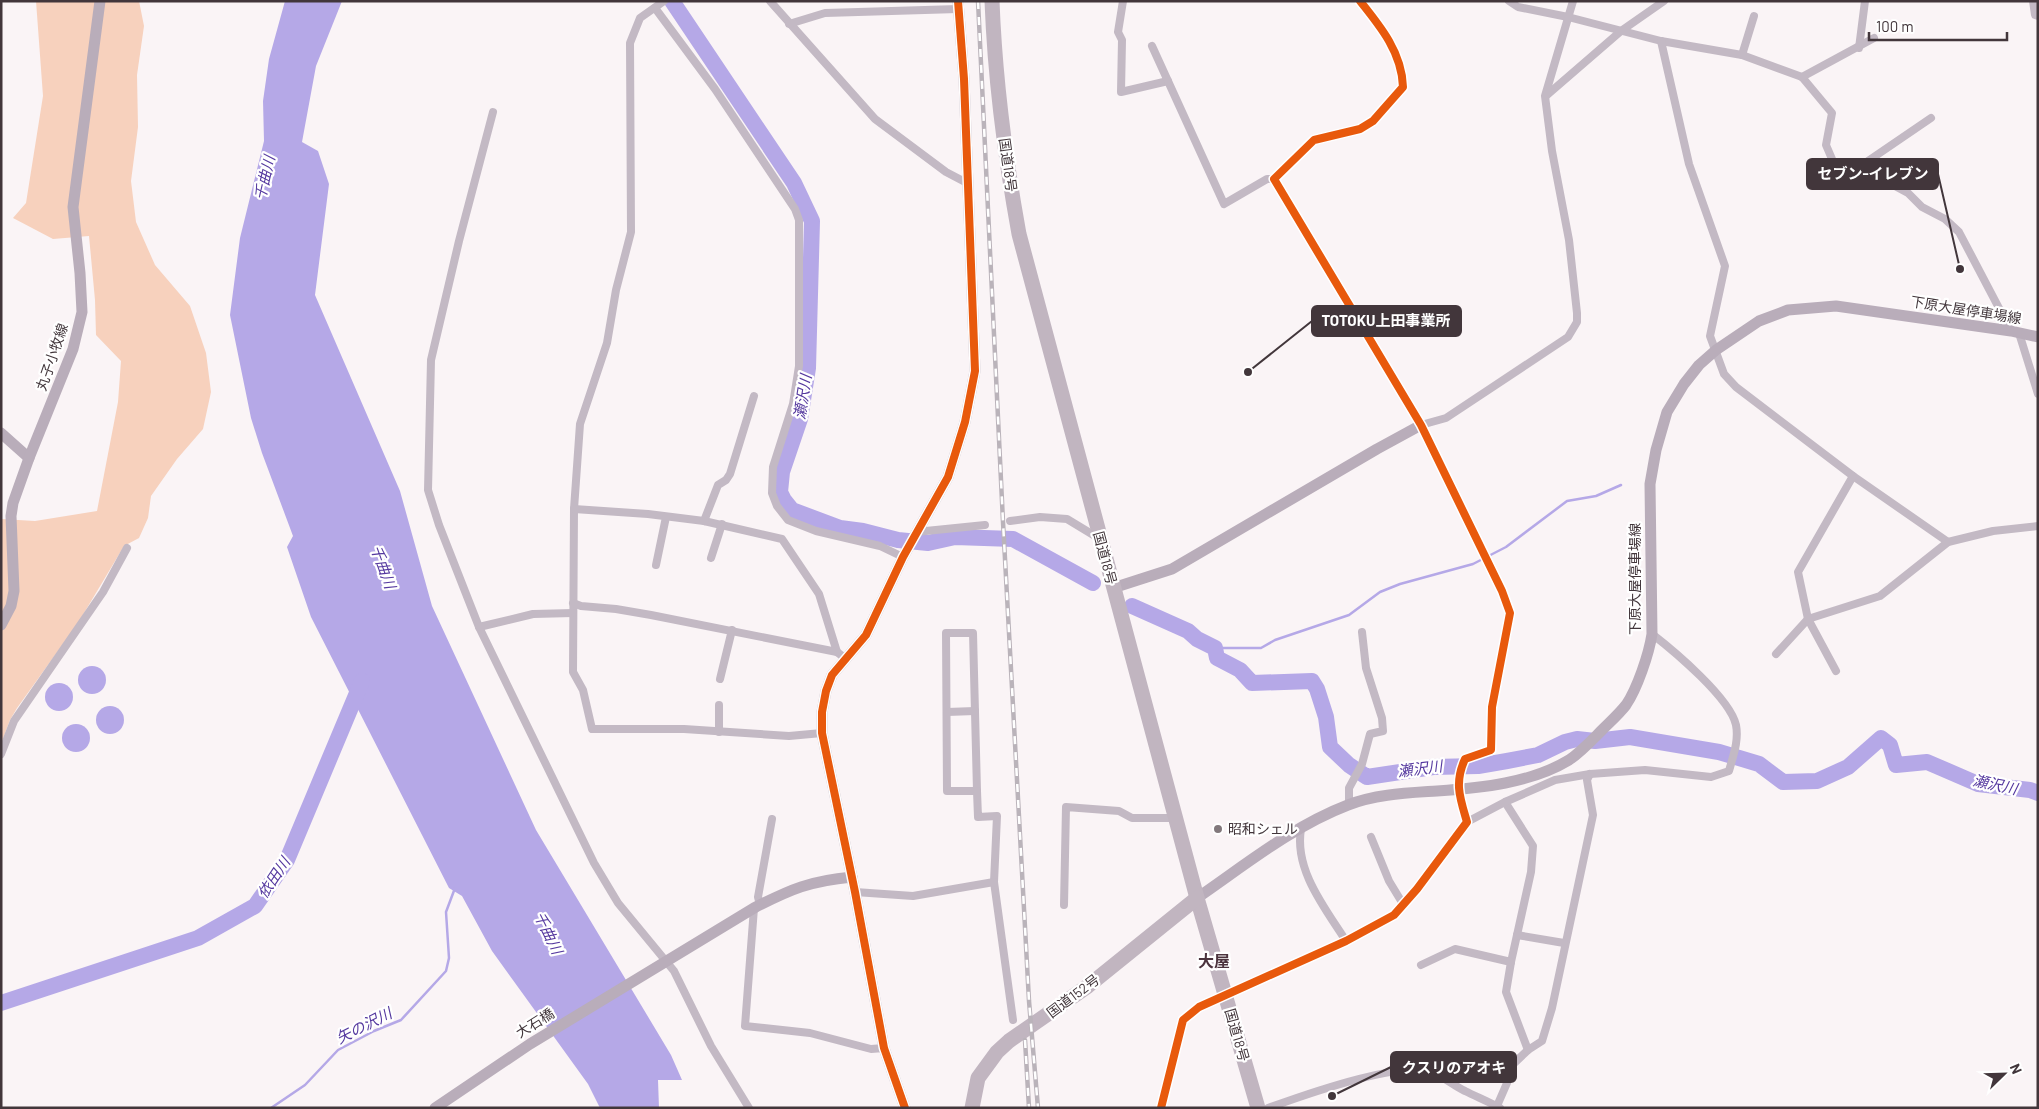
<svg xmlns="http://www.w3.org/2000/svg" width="2039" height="1109" font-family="Barlow,'Noto Sans JP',sans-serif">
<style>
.green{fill:#f7d1bd}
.water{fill:#b5a8e7}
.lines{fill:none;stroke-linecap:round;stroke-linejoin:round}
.stream{stroke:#b5a8e7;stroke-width:2.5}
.river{stroke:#b5a8e7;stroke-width:16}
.street{stroke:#c3b9c4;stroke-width:8}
.secondary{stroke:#b9adba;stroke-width:11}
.highway{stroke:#c1b5c0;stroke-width:15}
.rail-casing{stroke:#bab3ba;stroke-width:4.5}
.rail{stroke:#fff;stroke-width:2.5;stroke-dasharray:8;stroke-linecap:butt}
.cycleway-casing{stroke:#fff;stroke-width:11}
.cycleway{stroke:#e8590c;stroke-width:8}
.poi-dot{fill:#82787c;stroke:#fff;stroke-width:2}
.labels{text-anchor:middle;stroke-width:4.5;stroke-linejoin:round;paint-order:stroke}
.street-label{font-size:14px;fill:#42363b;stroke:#fff}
.poi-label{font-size:14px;fill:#42363b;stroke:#fff;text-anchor:start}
.water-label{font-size:15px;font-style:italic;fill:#55399f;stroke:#fff}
.quarter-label{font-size:16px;font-weight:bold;fill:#4c343e;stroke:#fff}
.leader{fill:none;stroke:#42363b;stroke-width:2}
.callout-dot{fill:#42363b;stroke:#fff;stroke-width:2}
.callout{fill:#42363b;stroke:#42363b;stroke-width:2}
.callout-label{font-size:15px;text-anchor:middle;font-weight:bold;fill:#fff}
</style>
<rect width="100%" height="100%" fill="#faf4f6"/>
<polygon class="green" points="36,1 139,1 144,26 137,75 138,127 131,181 136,222 155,265 190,306 206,353 211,392 203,429 177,459 151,496 148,518 139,538 124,546 78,623 17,708 10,720 1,744 1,519 35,521 97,511 118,402 121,361 96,335 95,300 89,236 53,239 13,218 26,203 43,96"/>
<g class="water">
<polygon points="285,1 342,1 316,66 302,142 318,151 329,184 315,295 400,491 432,606 536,830 671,1055 682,1080 658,1080 659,1108 600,1108 588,1084 492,951 462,896 449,888 311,617 287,547 293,536 262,453 251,418 230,315 240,238 264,141 263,101 269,59"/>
<circle cx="92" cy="680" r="14"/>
<circle cx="59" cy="697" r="14"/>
<circle cx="110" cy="720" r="14"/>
<circle cx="76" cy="738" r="14"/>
</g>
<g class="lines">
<g class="stream">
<polyline points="1215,648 1261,648 1275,640 1349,615 1380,592 1400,584 1473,564 1506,547 1567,501 1596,496 1621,485"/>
<polyline points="271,1108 305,1085 338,1050 374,1031 401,1020 446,971 449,958 446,912 455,888"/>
</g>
<g class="river">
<polyline points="672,1 794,183 812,221 808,368 800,419 782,472 780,492 784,500 792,510 840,528 863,531 898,540 928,543 955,537 1013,539 1093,583"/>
<polyline points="1132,606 1188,631 1197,639 1215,648 1217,658 1240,670 1252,683 1312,681 1317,689 1326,717 1330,747 1349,765 1367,777 1433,767 1478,766 1507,761 1538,755 1565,742 1577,739 1595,741 1630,737 1719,752 1759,764 1783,782 1817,781 1848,767 1881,738 1890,745 1896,765 1927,762 1978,784 2030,790 2038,793"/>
<polyline points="1,1003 198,938 255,906 287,860 362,681"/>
</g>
<g class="street">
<polyline points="664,1 640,18 630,43 631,232 616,290 607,343 580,424 574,509 573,672 583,690 592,729 684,729 789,736 822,733"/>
<polyline points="770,1 875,119 946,172 967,183"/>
<polyline points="1123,1 1118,32 1122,40 1121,92 1168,81"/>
<polyline points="1509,1 1518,7 1568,17 1661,41 1742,55 1802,77 1832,113 1826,145 1835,166 1846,176 1857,181 1895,186 1908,193 1922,207 1945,219 1959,232 2011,331"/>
<polyline points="2033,1 2035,15 2038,16"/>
<polyline points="655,8 715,89 795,209 799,220 799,366 793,404 773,467 772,493 777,506 788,520 816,531 880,546 903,557"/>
<polyline points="789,24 825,13 958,9"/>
<polyline points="1661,41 1689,164 1725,266 1710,336 1724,374 1736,387 1853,476 1948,542"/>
<polyline points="1152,46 1224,204 1267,179 1274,179"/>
<polyline points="1859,48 1865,1"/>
<polyline points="1742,55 1754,16"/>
<polyline points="1802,77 1874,38"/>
<polyline points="1547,95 1621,31 1664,1"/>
<polyline points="493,112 459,241 431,360 428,490 439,525 479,627 594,863 618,903 674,971 711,1046 749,1108"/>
<polyline points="1846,176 1931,118"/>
<polyline points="2019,333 2038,394"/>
<polyline points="1421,425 1446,418 1568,337 1577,322 1577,313 1569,240 1552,151 1545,96 1573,1"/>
<polyline points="574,509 648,514 704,521 782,539 819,594 837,652 846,659"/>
<polyline points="704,521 718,485 726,480 730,474 754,396"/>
<polyline points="1010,521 1040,517 1067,519 1100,539"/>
<polyline points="916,532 985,525"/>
<polyline points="711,558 722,524"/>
<polyline points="656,565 666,517"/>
<polyline points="573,603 581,606 616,609 651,615 837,652"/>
<polyline points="479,627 533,614 573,613"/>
<polygon points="946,633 973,633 977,791 947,791"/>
<polyline points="1776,654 1808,619 1880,596 1948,542 1993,531 2038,526"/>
<polyline points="1836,671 1808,619 1798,572 1853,476"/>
<polyline points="720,679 732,630"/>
<polyline points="947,712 975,711"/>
<polyline points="719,732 719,705"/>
<polyline points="1,754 14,721 103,592 127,548"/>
<polyline points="977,791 978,817 997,816 994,882 1013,1020"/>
<polyline points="1505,802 1533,846 1531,872 1511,962 1506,992 1528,1050 1542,1041 1552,1008 1593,815 1587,780 1590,774"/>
<polyline points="1349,805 1349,788 1362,764 1370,734 1383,731 1382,718 1366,668 1362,632"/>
<path d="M1467,822L1505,802L1555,780L1590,774L1645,770L1711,777L1729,771C1733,756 1739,741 1736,725C1730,698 1674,651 1652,634"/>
<path d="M1301,829C1294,870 1325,908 1346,941"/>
<polyline points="1371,837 1389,881 1403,904"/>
<polyline points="855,892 913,896 994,882"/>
<polyline points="760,905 758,897 772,819"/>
<polyline points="1064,905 1066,807 1119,811 1132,818 1176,818"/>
<polyline points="754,908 745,1026 810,1033 871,1049 884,1048"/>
<polyline points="1517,935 1564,943"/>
<polyline points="1421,965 1455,949 1511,962"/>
<polyline points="1497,1106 1507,1083 1505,1075 1508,1069 1528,1050"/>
<path d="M1161,1108L1183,1020L1199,1007L1346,941L1394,915L1417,889L1467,822C1460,798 1454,783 1465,759L1491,750L1492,707L1510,613L1502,591L1421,425L1274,179L1314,140L1360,129L1373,121L1403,87C1402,53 1381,27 1360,1"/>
<path d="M1268,1108C1301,1096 1401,1060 1432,1072C1444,1077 1454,1086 1465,1091C1477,1097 1489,1102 1500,1108"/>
</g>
<g class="secondary">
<polyline points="1,433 29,458"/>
<polyline points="1113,588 1172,569 1377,449 1421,425"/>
<polyline points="1,625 11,606 14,591 11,516 13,503 29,458 73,349 82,312 80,273 73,207 100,1"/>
<path d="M1197,898C1245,865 1293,826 1348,805C1376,794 1408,793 1437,791C1481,788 1531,783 1569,760C1581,752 1592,740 1602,730C1610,722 1619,714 1626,705C1637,689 1649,654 1652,634L1650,484L1656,450L1667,412L1684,384L1699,365L1716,350L1759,321L1788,310L1836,306L2011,331L2038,337"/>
<path d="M435,1108L530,1044L754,908C791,889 810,881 852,877"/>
<polyline points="905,1108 884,1048 855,892 822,733 822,712 826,691 832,675 866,635 903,557 948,477 965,422 975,371 964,79 958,1"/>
</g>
<g class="highway">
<path d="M992,1C995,80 1005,157 1019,234L1197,898L1258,1108"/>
<polyline points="972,1108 978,1078 997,1052 1009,1041 1088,986 1197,898"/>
</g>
<defs>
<g id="rail">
<polyline points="978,1 1003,522 1029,1001 1038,1108"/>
<polyline points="1025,1040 1029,1108"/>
</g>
</defs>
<use href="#rail" class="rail-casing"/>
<use href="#rail" class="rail"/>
<defs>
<g id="cycleway">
<polyline points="905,1108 884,1048 855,892 822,733 822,712 826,691 832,675 866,635 903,557 948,477 965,422 975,371 964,79 958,1"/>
<path d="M1161,1108L1183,1020L1199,1007L1346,941L1394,915L1417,889L1467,822C1460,798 1454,783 1465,759L1491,750L1492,707L1510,613L1502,591L1421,425L1274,179L1314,140L1360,129L1373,121L1403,87C1402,53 1381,27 1360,1"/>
</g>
</defs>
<use href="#cycleway" class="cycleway-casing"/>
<use href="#cycleway" class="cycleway"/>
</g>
<circle class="poi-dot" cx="1218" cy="829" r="5"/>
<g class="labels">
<g class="street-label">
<text transform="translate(1008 165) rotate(82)" y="5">国道18号</text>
<text transform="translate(1966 310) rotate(9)" y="5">下原大屋停車場線</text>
<text transform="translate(52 357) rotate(-71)" y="5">丸子小牧線</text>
<text transform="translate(1105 558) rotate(75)" y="5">国道18号</text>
<text transform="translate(1635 579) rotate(-90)" y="5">下原大屋停車場線</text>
<text transform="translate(1073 996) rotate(-37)" y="5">国道152号</text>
<text transform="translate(535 1023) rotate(-32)" y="5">大石橋</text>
<text transform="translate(1237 1035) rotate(74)" y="5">国道18号</text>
</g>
<g class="poi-label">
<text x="1228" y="834">昭和シェル</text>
</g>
<g class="water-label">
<text transform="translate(265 178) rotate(-77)" y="5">千曲川</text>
<text transform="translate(803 397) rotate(-81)" y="5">瀬沢川</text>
<text transform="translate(383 567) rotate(70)" y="5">千曲川</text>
<text transform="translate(1420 769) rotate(-7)" y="5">瀬沢川</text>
<text transform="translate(1995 785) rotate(12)" y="5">瀬沢川</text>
<text transform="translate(274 878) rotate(-56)" y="5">依田川</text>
<text transform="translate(548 933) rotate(64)" y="5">千曲川</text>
<text transform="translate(364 1026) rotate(-27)" y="5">矢の沢川</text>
</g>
<g class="quarter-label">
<text x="1214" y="967">大屋</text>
</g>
</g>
<path class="leader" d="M1960 269L1938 174M1248 372L1312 321M1332 1096L1391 1067"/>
<g class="callout-dot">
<circle cx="1960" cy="269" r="5"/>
<circle cx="1248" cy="372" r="5"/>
<circle cx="1332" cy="1096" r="5"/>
</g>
<g class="callout">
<rect x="1807" y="159" width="131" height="30" rx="5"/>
<rect x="1312" y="306" width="149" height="30" rx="5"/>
<rect x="1391" y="1052" width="125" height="30" rx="5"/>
</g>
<g class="callout-label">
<text x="1873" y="179">セブン-イレブン</text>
<text x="1386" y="326">TOTOKU上田事業所</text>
<text x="1454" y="1073">クスリのアオキ</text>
</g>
<rect width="2039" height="1109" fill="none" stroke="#42363b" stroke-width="5"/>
<g transform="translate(2004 1074) rotate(67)" stroke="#ffffff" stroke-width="4" paint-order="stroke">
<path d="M0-4L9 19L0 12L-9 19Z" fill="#42363b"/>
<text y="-8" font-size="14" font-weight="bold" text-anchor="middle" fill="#42363b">N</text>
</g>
<path d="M1869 32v8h138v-8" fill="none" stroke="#42363b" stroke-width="2.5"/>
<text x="1876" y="32" font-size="15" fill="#42363b" stroke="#ffffff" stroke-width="4" paint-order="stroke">100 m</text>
</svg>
